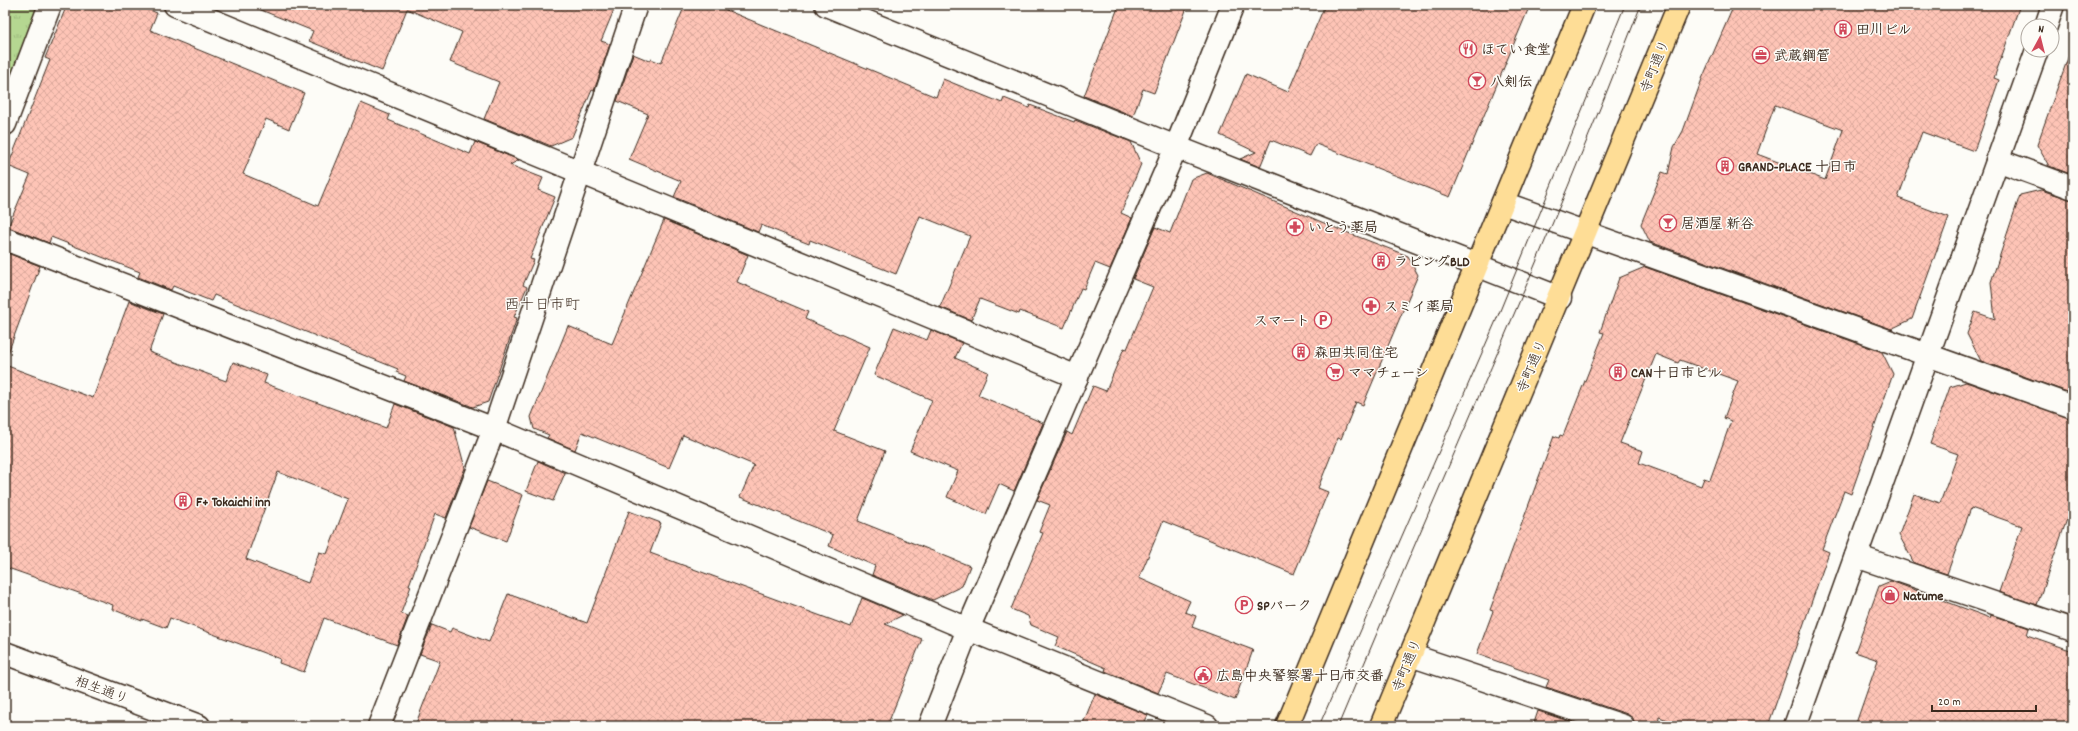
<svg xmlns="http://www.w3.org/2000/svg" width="2078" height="731" font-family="Dekko,'Klee One',sans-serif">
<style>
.park{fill:url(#park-tufts);stroke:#788058}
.building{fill:url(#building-cross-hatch);stroke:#3b2a1e;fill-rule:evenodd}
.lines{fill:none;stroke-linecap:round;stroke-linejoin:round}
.minor-casing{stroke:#3b2a1e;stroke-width:25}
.tertiary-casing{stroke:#3b2a1e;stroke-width:25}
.trunk-casing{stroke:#3b2a1e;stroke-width:25}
.minor{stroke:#fdfcf7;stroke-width:22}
.tertiary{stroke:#fdfcf7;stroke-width:22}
.trunk{stroke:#fedd96;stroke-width:22}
.tram{stroke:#3b2a1e;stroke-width:1}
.labels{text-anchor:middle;stroke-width:3;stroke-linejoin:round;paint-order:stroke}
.poi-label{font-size:14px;font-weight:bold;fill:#3b2a1e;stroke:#fdfcf7;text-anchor:start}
.street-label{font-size:14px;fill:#3b2a1e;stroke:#fdfcf7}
.neighbourhood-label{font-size:15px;fill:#3b2a1e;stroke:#fdfcf7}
</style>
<defs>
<pattern id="park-tufts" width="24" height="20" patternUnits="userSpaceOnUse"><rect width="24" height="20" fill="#b5d791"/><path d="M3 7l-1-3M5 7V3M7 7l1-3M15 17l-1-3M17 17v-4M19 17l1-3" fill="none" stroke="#9db97d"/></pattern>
<pattern id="building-cross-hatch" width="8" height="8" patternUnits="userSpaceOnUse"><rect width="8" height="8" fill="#fec4b6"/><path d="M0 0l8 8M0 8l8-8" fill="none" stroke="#dba99c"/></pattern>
</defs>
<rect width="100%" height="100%" fill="#fdfcf7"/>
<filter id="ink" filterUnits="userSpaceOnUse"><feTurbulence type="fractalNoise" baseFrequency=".025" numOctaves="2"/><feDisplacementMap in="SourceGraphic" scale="8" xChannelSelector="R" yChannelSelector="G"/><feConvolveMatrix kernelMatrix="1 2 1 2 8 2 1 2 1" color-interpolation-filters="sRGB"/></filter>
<g filter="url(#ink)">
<polygon class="park" points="5,5 40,5 5,95"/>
<g class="building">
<polygon points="67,5 137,5 157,13 150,30 304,93 289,129 266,119 243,174 318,206 361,103 390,115 388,120 470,154 475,142 519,160 510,165 543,178 538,190 555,197 530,259 534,260 523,285 527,287 514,317 517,318 488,402 473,407 404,381 406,376 396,372 398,369 214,295 211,301 173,286 171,290 138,277 140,272 51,237 49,243 8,227 30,175 8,166 50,60 45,58"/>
<polygon points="616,5 601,41 610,44 594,91 592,90 572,137 551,146 484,119 499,82 450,62 462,32 407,9 382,71 309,41 313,31 251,6"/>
<polygon points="685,5 714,5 936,97 943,79 1002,103 1004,98 1029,108 1030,105 1074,122 1075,120 1131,142 1141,164 1121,213 1132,218 1110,269 1095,263 1084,289 1081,288 1064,328 1020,311 1019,314 980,299 971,320 940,307 970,236 920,216 896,274 810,240 809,244 761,225 758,232 674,197 681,181 629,159 648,114 617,101 633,54 650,61 651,59 661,63"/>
<polygon points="1119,5 1188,5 1154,93 1143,89 1133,116 1084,96"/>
<polygon points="1325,5 1530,5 1450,197 1316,144 1310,156 1271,140 1260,167 1240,159 1256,152 1220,135 1246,74 1288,92"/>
<path d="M1734,5H2020L1994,78L1999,80L1974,151L1922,132L1898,198L1949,217L1912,319L1891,329L1650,242L1641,224L1662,172L1668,174L1674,147L1683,131L1702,79ZM1775,105L1843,130L1825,180L1757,154Z"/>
<polygon points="2069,55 2073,56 2073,175 2049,166 2037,145"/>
<polygon points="1207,173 1338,229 1408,256 1418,275 1363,405 1356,402 1341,439 1338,438 1318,488 1328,492 1294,574 1163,521 1139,578 1190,601 1185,612 1196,616 1192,627 1253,650 1235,700 1167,674 1158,693 1105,671 1106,668 1055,646 1059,637 1031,625 1028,616 1011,609 1043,533 1039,532 1050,505 1037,500 1067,432 1072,435 1093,386 1106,391 1124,348 1127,349 1153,287 1133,279 1155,227 1170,233 1191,179"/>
<polygon points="2041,190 2073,200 2073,394 1981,361 1967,334 1975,312 1995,319 1991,282 2020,195"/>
<polygon points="664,220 748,255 737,282 808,312 805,319 870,347 834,431 885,451 858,521 970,566 962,586 933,600 872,575 875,566 829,546 833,535 740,497 754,465 683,435 669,468 582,432 575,450 547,438 549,435 534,429 531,417 568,326 612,344"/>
<polygon points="5,252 40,266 8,353 5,353"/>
<path d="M1645,267L1882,352L1893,374L1851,494L1844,491L1822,549L1829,552L1768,726H1686L1659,717L1658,726H1635L1633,718L1627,714L1546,687L1549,680L1477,654L1493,611L1490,610L1554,436L1559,438L1560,435L1563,436L1604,333L1600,332L1619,278ZM1656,354L1678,363L1680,360L1738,381L1724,418L1731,421L1710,480L1704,478L1701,486L1639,463L1643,451L1620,443Z"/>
<path d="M129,301L163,314L149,352L226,381L233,362L267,375L264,383L386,428L395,404L454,427L465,468L446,518L435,514L409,585L411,586L401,613L408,616L397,645L324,618L304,672L279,663L280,659L170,618L166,628L142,619V621L112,609L113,605L5,567V365L93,398ZM278,472L348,499L327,554L319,552L308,583L246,559Z"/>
<polygon points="894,327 927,340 931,330 962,343 955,358 988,372 978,395 1043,423 1014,491 999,484 986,514 947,497 958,471 910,451 932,400 874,375"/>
<polygon points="1966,382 2073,419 2073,502 2037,605 1999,592 2022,526 1971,508 1947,574 1914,563 1899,535 1914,494 1940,503 1958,454 1930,444 1950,387"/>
<polygon points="538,461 565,473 553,501 526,491"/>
<polygon points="487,481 523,495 506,541 469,527"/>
<polygon points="629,511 661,523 650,553 851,627 862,598 903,615 885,624 922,639 887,726 415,726 440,661 420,654 432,625 450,632 452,628 489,642 508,594 587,623"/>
<polygon points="1891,581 1990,618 1991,615 2029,628 2027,635 2073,651 2073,726 1855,726 1878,660 1855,652 1879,586"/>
<polygon points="1095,694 1148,715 1143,726 1082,726"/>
<polygon points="1538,711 1583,726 1533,726"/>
</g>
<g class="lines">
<defs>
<g id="minor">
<polyline points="175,5 1077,377"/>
<polyline points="826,5 1176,147 1560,298"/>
<polyline points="5,124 50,5"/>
<polyline points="1997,160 2073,188"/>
<polyline points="1503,203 2073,407"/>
<polyline points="5,239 494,429 968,629 1207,726"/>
<polyline points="1856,556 2073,630"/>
<polyline points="1410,655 1623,726"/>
<polyline points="379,726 494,429 636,5"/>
<polyline points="930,726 968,629 1176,147 1233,5"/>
</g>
<g id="tertiary">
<polyline points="2046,26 2053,5"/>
<polyline points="5,653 199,726"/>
<polyline points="1795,726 2037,50"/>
</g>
<g id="trunk">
<polyline points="1287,726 1584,5"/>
<polyline points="1381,726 1679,5"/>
</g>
</defs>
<use href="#minor" class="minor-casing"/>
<use href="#tertiary" class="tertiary-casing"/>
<use href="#trunk" class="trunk-casing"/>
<use href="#minor" class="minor"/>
<use href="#tertiary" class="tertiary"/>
<use href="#trunk" class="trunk"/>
<g class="tram">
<polyline points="1319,726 1495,323 1625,5"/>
<path d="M1338,726C1438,485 1547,248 1641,5"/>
</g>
</g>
</g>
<defs>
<symbol id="building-ring" viewBox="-11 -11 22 22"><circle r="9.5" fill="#fdfcf7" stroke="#d1495b" stroke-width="1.5"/><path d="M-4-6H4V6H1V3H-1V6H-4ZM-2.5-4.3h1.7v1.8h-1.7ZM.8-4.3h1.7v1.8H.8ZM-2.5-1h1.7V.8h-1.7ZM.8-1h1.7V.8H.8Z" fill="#d1495b"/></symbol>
<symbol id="restaurant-ring" viewBox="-11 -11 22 22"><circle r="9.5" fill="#fdfcf7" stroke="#d1495b" stroke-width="1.5"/><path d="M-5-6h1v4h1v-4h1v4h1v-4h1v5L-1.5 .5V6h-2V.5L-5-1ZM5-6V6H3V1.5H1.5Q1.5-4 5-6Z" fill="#d1495b"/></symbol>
<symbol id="office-ring" viewBox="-11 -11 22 22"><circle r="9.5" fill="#fdfcf7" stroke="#d1495b" stroke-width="1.5"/><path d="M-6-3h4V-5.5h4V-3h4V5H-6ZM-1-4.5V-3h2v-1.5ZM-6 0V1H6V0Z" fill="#d1495b"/></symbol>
<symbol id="bar-ring" viewBox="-11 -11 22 22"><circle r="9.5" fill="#fdfcf7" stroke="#d1495b" stroke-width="1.5"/><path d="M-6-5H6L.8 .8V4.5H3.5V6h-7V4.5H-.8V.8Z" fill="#d1495b"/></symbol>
<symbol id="pharmacy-ring" viewBox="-11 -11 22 22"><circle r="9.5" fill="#fdfcf7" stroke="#d1495b" stroke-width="1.5"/><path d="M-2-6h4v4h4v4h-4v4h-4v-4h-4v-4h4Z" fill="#d1495b"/></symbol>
<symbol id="parking-ring" viewBox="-11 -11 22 22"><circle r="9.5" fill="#fdfcf7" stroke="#d1495b" stroke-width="1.5"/><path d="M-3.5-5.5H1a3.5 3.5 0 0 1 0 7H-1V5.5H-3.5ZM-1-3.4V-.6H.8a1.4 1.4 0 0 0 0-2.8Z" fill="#d1495b"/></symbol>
<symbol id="supermarket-ring" viewBox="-11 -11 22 22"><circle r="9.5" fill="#fdfcf7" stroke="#d1495b" stroke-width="1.5"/><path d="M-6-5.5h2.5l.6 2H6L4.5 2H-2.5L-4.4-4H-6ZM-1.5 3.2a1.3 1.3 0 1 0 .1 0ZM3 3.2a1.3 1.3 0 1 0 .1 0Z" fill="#d1495b"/></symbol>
<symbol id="shop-ring" viewBox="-11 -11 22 22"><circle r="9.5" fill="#fdfcf7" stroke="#d1495b" stroke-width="1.5"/><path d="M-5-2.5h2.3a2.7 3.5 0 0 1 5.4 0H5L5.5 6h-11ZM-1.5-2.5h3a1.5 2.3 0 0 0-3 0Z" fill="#d1495b"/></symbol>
<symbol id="civic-ring" viewBox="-11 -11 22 22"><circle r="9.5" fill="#fdfcf7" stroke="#d1495b" stroke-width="1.5"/><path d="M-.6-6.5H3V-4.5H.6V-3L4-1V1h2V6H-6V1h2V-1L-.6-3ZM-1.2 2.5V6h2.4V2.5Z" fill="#d1495b"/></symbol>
</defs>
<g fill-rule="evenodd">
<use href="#building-ring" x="1833" y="19" width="20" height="20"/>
<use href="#restaurant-ring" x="1458" y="39" width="20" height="20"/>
<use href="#office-ring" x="1751" y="45" width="20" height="20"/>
<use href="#bar-ring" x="1467" y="71" width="20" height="20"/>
<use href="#building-ring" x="1715" y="156" width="20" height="20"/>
<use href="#bar-ring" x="1658" y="213" width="20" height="20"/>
<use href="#pharmacy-ring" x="1285" y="217" width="20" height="20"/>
<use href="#building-ring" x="1371" y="251" width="20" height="20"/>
<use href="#pharmacy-ring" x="1361" y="296" width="20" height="20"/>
<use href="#parking-ring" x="1313" y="310" width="20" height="20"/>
<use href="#building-ring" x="1291" y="342" width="20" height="20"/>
<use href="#supermarket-ring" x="1325" y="362" width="20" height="20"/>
<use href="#building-ring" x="1608" y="362" width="20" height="20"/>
<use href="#building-ring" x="173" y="491" width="20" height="20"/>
<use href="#shop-ring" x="1880" y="585" width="20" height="20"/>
<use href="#parking-ring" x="1234" y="595" width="20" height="20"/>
<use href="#civic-ring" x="1193" y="665" width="20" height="20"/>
</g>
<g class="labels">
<g class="poi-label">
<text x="1856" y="34">田川ビル</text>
<text x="1481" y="54">ほてい食堂</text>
<text x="1774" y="60">武蔵鋼管</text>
<text x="1490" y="86">八剣伝</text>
<text x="1738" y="171">GRAND-PLACE 十日市</text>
<text x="1681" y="228">居酒屋 新谷</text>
<text x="1308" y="232">いとう薬局</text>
<text x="1394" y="266">ラビングBLD</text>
<text x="1384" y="311">スミイ薬局</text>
<text x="1310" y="325" text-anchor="end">スマート</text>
<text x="1314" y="357">森田共同住宅</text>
<text x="1348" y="377">ママチェーン</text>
<text x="1631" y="377">CAN十日市ビル</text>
<text x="196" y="506">F+ Tokaichi inn</text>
<text x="1903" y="600">Natume</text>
<text x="1257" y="610">SPパーク</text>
<text x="1216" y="680">広島中央警察署十日市交番</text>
</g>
<g class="street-label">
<text transform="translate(1654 66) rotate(-68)" y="5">寺町通り</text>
<text transform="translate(1531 366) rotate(-67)" y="5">寺町通り</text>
<text transform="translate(1406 665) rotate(-68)" y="5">寺町通り</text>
<text transform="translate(102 689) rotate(21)" y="5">相生通り</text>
</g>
<g class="neighbourhood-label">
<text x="542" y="309">西十日市町</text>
</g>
</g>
<rect width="2078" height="731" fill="none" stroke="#fdfcf7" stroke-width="20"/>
<rect x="10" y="10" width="2058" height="711" fill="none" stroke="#3b2a1e" stroke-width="1.5" filter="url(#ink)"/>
<g transform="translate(2040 38) rotate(7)"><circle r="19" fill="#fdfcf7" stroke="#afa8a0"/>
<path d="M0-3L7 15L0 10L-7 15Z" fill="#d1495b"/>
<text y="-6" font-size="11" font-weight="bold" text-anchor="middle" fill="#3b2a1e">N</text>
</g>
<path d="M1932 705v6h104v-6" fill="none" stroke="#3b2a1e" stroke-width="2"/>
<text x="1938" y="705" font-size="12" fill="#3b2a1e" stroke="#fdfcf7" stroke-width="3" paint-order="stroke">20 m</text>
</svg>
